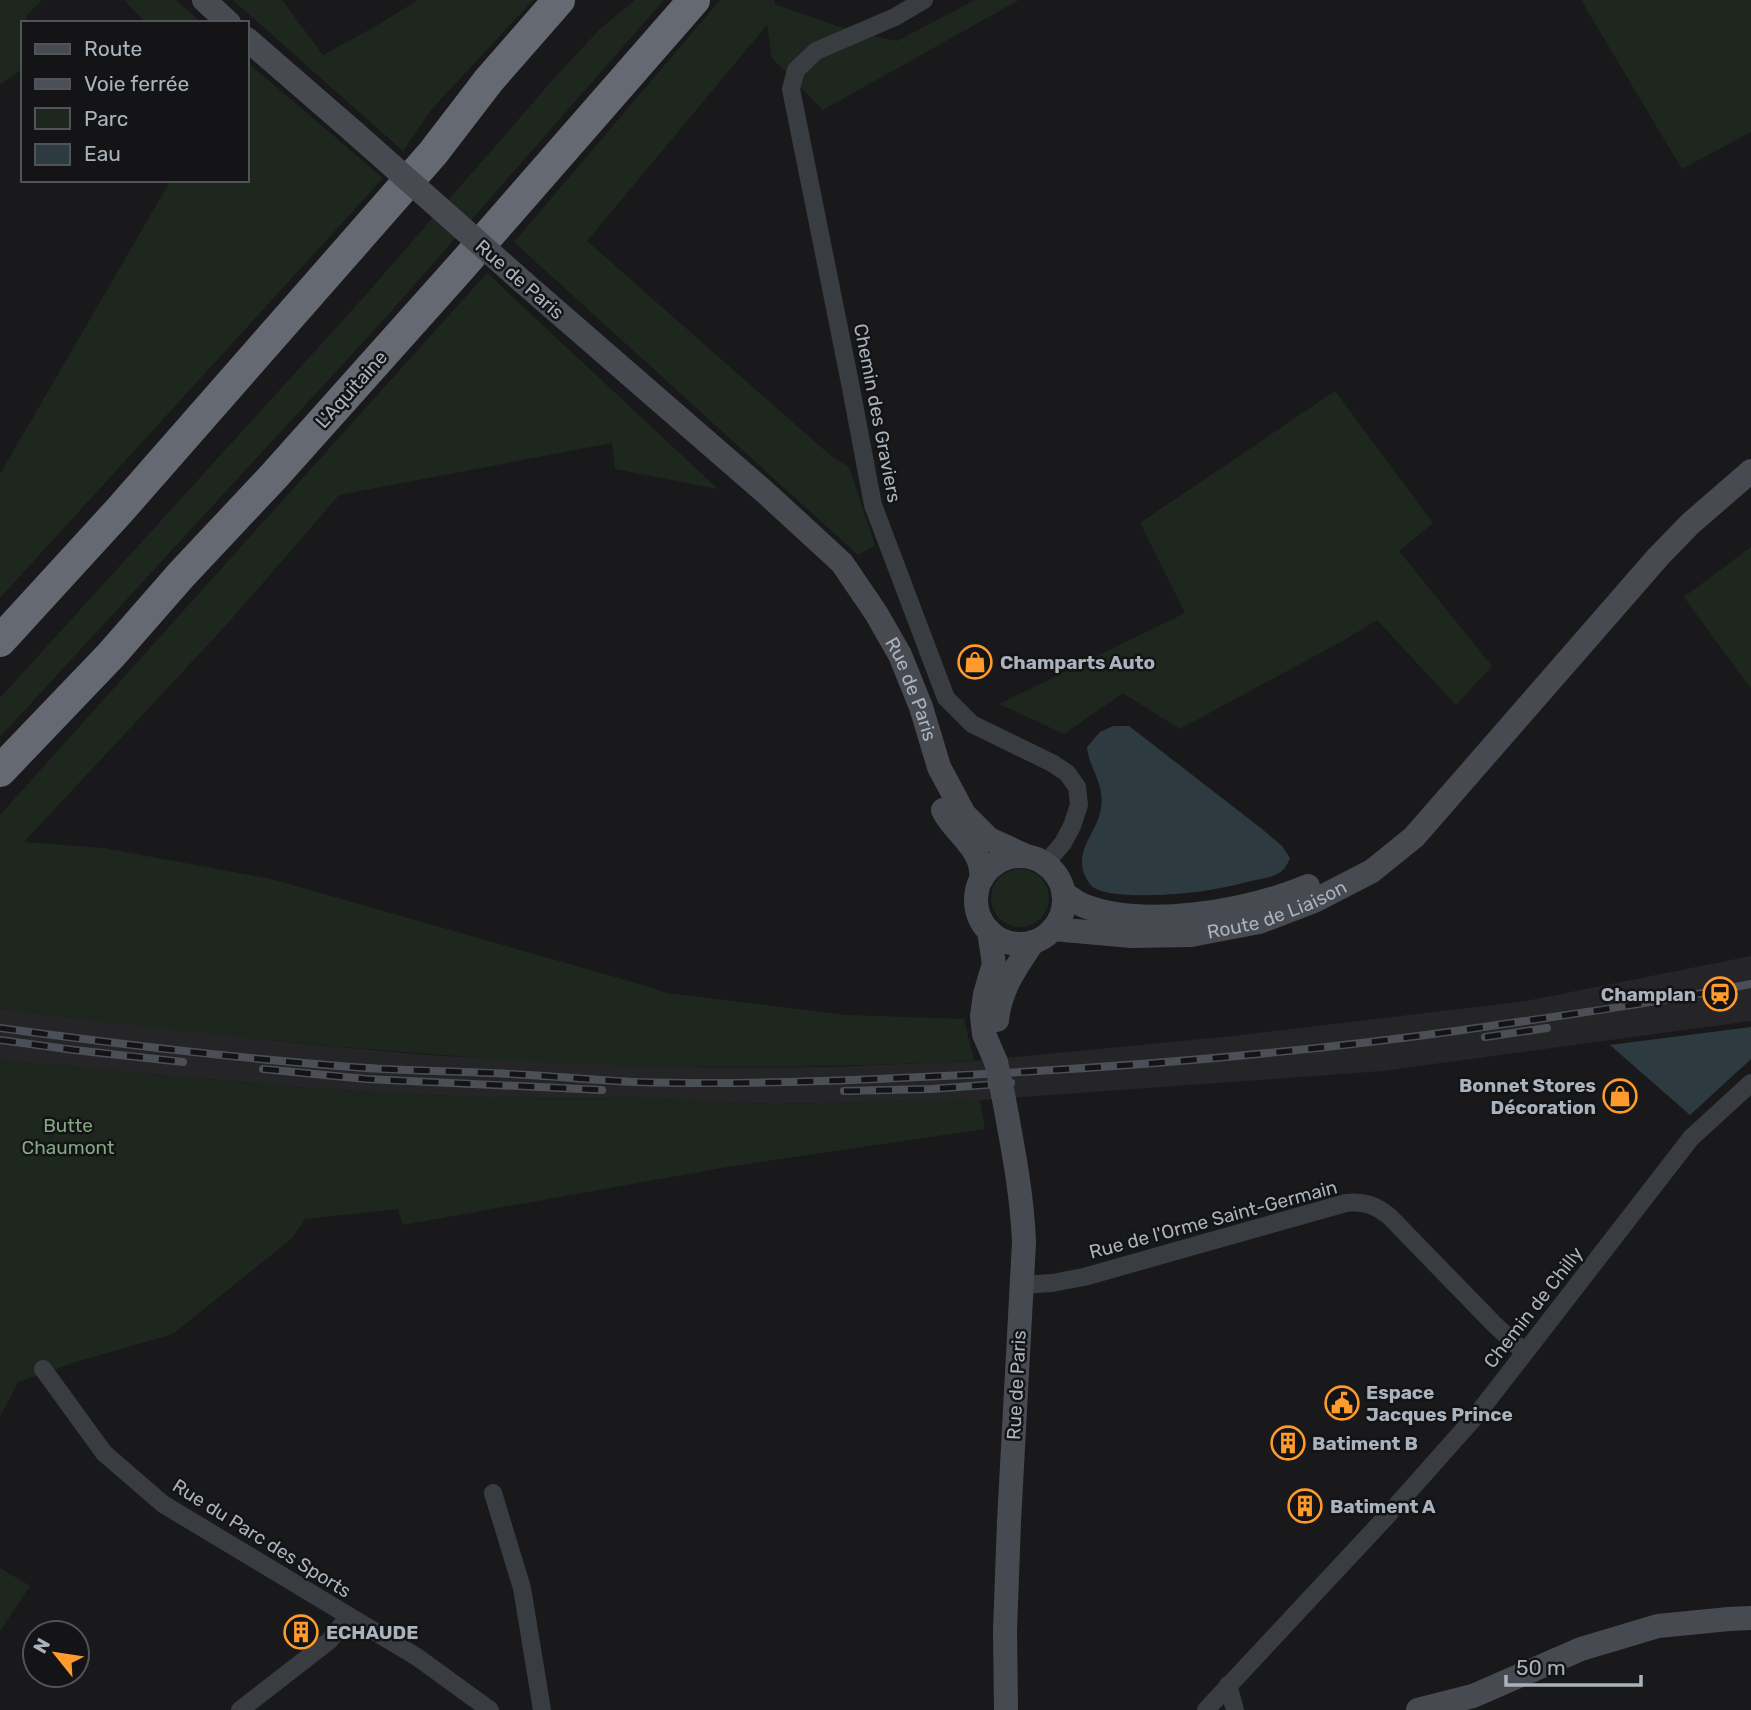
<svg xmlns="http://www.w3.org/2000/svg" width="1751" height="1710" font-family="Rubik,sans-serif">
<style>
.built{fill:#252528}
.green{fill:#1e271e}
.water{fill:#2d3b41}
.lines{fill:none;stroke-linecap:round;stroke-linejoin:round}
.street{stroke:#393c41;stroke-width:18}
.secondary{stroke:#474b51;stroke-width:24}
.highway{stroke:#656a72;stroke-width:32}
.rail-casing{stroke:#4c5056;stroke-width:8}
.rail{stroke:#141416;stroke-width:5;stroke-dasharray:16;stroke-linecap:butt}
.secondary-bridge{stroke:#474b51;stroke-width:24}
.labels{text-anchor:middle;stroke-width:5;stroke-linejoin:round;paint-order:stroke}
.street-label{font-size:19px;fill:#aab2bc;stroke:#141416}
.poi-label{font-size:19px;font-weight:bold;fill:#aab2bc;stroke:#141416;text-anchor:start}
.park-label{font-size:19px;fill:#83a880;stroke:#141416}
</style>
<rect width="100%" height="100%" fill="#19191b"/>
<polygon class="built" points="1751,956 1751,1021 1383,1071 980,1100 772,1104 659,1099 487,1098 319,1089 25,1063 0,1059 0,1008 74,1018 296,1043 427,1055 680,1068 830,1067 974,1061 1233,1036 1526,1001"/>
<g class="green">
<polygon points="0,0 42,0 26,16 27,23 23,23 23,69 0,84"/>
<polygon points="124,0 176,0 202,23 146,23"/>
<polygon points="233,0 282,0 323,55 376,26 418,0 533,0 431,110 403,151"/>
<polygon points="635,0 664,0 387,316 0,737 0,698 364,297 558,74 600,29"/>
<polygon points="720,0 775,0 774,4 858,33 897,41 975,0 1019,0 823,110 772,58 767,25 587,241 831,456 849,467 875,545 858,555 514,242"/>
<polygon points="1581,0 1751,0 1751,132 1682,169"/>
<polygon points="247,62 383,178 0,598 0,474 171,180 247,180"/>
<path d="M487,273L718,489L615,469L612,443L339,495L229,622L24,842L104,848L271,879L636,983L667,993L847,1015L964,1019L974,1061C900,1064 826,1067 752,1067C727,1067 703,1068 678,1068C451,1060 225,1039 0,1008V815Z"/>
<polygon points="1335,391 1433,523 1399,551 1492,666 1456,705 1377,620 1346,639 1180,729 1123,693 1064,734 999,704 1185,613 1140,523"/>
<polygon points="1751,547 1751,689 1684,597"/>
<circle cx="1020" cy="898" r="29"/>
<polygon points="0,1059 25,1063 319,1089 487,1098 659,1099 772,1104 980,1100 985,1129 727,1167 403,1225 398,1209 305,1219 291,1239 173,1334 79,1361 18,1382 0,1417"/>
<polygon points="0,1568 30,1586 0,1631"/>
</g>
<g class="water">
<path d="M1113,726H1129L1262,829L1282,846L1290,858C1287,865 1284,871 1277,874C1270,878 1259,879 1251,881C1239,884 1227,887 1215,889C1191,894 1112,901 1093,887C1090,885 1088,881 1086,878C1072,852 1098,832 1101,808C1105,783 1089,769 1087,747L1100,732Z"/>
<polygon points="1751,1027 1751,1059 1690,1115 1610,1045"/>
</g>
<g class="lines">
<g class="street">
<polyline points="924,0 895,17 816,51 796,70 791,89 850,383 873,505 946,698 972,724 1052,763 1067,773 1077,787 1079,805 1072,826 1063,843 1045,864"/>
<path d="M1021,1285L1052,1283L1084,1277L1346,1203C1364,1201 1375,1205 1389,1216L1494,1324L1524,1352"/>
<polyline points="43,1369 104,1453 163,1504 417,1657 490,1710"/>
<polyline points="493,1493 522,1588 542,1710"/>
<polyline points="1228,1685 1235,1710"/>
<polyline points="240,1710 329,1641 349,1616"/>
<polyline points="1206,1710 1387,1516 1475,1417 1691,1138 1751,1083"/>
</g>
<g class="secondary">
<polyline points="204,0 229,23"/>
<polyline points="247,39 354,132"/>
<path id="s1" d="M523,282L767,494L842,563L876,613L900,655L921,707L939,767L964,814L989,839L1026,856"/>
<path d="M943,810C952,829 972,841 979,861C981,866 981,872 982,878"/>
<circle cx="1020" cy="900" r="44"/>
<path d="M1064,894C1070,897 1076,902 1082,905C1144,930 1248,911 1308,886"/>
<path id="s2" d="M1053,929L1132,936L1191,935L1259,922L1314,901L1372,871L1414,837L1658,557L1690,524L1751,471"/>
<polyline points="989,931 994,964 985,994 982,1016 984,1034 996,1062"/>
<path d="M997,1020C1000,990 1016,967 1033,942"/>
<path d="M1003,1094C1012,1143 1022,1192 1024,1242L1009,1522L1005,1631L1006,1710"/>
<polyline points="1418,1710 1473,1696 1581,1649 1658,1626 1729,1619 1751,1618"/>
</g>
<g class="highway">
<polyline points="0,641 119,511 433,153 489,80 559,0"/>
<polyline points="0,771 111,655 181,575 274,476 459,269 694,0"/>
</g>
<defs>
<g id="rail">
<path d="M0,1028C117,1044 234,1058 352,1067C404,1071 458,1071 511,1074C552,1076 593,1080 634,1082C737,1085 840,1081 943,1076C1117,1068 1291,1054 1463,1030C1559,1016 1656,1003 1751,984"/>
<polyline points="1485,1037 1547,1028"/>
<polyline points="0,1040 74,1050 183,1062"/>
<polyline points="263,1069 366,1079 602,1090"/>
<polyline points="844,1091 931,1089 1011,1083"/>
</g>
</defs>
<use href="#rail" class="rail-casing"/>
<use href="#rail" class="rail"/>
<g class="secondary-bridge">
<polyline points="354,132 523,282"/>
<polyline points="996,1062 1003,1094"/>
</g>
</g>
<defs>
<symbol id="shop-ring" viewBox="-11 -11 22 22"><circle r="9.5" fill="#141416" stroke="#ff9a2d" stroke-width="1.5"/><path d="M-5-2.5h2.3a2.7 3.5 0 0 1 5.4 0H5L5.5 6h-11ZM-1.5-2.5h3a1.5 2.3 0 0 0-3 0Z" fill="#ff9a2d"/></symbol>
<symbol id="station-ring" viewBox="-11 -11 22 22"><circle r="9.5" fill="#141416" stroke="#ff9a2d" stroke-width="1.5"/><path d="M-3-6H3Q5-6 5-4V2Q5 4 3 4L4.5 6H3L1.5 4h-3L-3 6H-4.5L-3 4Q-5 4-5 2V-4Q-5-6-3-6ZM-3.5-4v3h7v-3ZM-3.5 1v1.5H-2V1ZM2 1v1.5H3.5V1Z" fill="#ff9a2d"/></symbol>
<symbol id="civic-ring" viewBox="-11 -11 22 22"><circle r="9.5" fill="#141416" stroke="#ff9a2d" stroke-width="1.5"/><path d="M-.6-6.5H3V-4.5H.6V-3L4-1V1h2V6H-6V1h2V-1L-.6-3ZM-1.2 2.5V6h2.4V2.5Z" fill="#ff9a2d"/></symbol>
<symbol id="building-ring" viewBox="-11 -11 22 22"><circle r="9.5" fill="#141416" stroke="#ff9a2d" stroke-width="1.5"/><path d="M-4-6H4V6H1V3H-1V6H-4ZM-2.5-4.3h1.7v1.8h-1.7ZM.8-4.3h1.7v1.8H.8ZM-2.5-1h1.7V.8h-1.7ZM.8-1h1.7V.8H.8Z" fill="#ff9a2d"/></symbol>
</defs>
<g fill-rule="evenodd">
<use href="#shop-ring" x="956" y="643" width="38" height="38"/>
<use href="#station-ring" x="1701" y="975" width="38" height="38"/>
<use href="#shop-ring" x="1601" y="1077" width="38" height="38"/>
<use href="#civic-ring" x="1323" y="1384" width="38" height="38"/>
<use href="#building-ring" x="1269" y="1424" width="38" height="38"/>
<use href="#building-ring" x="1286" y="1487" width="38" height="38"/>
<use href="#building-ring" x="282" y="1613" width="38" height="38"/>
</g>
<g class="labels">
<g class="street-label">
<text transform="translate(520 279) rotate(41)" y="7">Rue de Paris</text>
<text transform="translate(351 389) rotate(-48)" y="7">L'Aquitaine</text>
<text transform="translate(878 413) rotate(79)" y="7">Chemin des Graviers</text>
<text dy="7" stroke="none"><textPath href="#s1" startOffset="570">Rue de Paris</textPath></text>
<text dy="7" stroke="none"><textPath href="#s2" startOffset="228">Route de Liaison</textPath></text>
<text transform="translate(1213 1219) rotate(-15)" y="7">Rue de l'Orme Saint-Germain</text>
<text transform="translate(1533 1307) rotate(-52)" y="7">Chemin de Chilly</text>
<text transform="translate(1016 1385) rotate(-87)" y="7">Rue de Paris</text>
<text transform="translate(262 1538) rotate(32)" y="7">Rue du Parc des Sports</text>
</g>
<g class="poi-label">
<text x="1000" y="669">Champarts Auto</text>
<text x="1696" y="1001" text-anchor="end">Champlan</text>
<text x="1596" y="1092" text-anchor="end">Bonnet Stores<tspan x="1596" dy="22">Décoration</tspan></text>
<text x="1366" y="1399">Espace<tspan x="1366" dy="22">Jacques Prince</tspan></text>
<text x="1312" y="1450">Batiment B</text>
<text x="1330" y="1513">Batiment A</text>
<text x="326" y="1639">ECHAUDE</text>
</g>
<g class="park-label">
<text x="68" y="1132">Butte<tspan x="68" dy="22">Chaumont</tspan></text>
</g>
</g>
<rect x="21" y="21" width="228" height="161" fill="#141416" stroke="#505358" stroke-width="2"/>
<rect x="35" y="44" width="35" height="10" fill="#474b51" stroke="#505358" stroke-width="2"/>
<text x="84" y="56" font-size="21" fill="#aab2bc">Route</text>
<rect x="35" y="79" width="35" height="10" fill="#4c5056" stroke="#505358" stroke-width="2"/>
<text x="84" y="91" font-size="21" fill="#aab2bc">Voie ferrée</text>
<rect x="35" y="108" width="35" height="21" fill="#1e271e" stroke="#505358" stroke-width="2"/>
<text x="84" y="126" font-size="21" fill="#aab2bc">Parc</text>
<rect x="35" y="144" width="35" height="21" fill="#2d3b41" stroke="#505358" stroke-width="2"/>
<text x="84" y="161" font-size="21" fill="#aab2bc">Eau</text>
<g transform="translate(56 1654) rotate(300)"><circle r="33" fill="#141416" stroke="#505358" stroke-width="2"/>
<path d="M0-5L12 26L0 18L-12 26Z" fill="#ff9a2d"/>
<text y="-10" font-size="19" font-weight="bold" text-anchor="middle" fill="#aab2bc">N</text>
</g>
<path d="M1506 1675v10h135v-10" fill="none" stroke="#aab2bc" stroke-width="3.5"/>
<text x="1516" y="1675" font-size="21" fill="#aab2bc" stroke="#141416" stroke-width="5" paint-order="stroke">50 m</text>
</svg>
